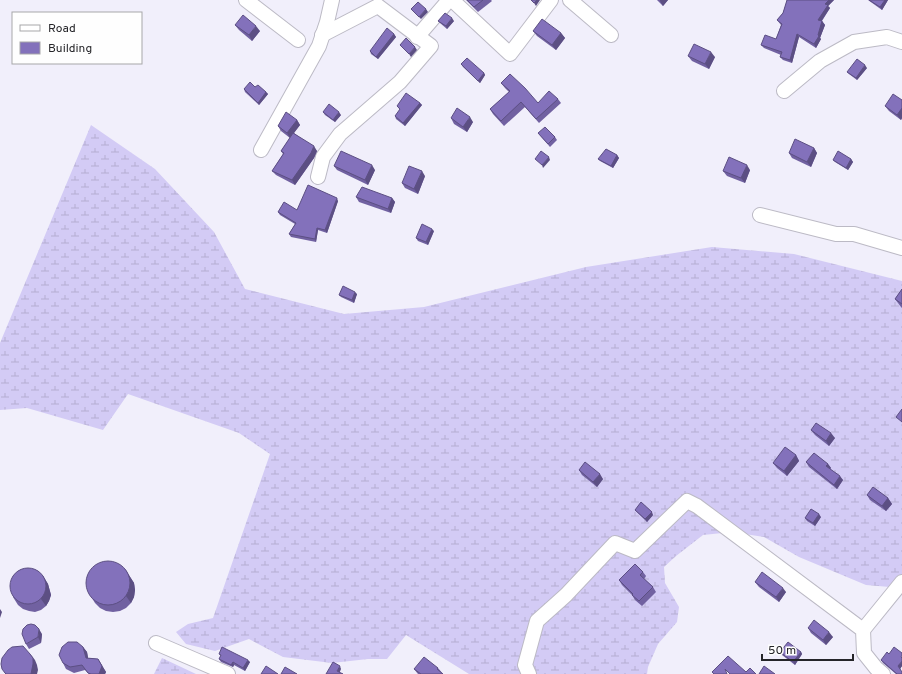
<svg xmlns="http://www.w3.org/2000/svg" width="902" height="674" font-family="Overpass,sans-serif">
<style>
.wetland{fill:url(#wetland-marsh)}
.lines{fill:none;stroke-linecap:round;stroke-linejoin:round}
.street-casing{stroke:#bcbac5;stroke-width:16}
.street{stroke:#fff;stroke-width:14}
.wall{fill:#7161a1}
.shaded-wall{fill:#5c4f83}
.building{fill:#8371bb;stroke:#5c4f83}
</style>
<defs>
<pattern id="wetland-marsh" width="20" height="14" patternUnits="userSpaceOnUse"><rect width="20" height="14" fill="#d3cbf5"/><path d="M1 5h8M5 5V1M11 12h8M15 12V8" fill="none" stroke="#b5aed2"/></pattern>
</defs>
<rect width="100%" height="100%" fill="#f1effb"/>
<g class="wetland">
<polygon points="91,125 155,169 214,232 245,289 344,314 424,307 586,267 712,247 794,254 902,281 902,588 866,585 799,557 764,537 732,532 703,535 676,556 664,567 665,583 679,607 677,622 658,644 648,667 647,674 469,674 406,635 387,659 368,659 332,663 283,657 249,639 215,651 186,644 176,632 188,624 213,618 270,454 239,433 128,394 103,430 27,408 0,410 0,343"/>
<polygon points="162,658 196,674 154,674"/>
</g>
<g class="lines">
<defs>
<g id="street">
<polyline points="246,0 298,40"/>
<polyline points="452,0 510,54 551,0"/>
<polyline points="570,0 611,35"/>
<polyline points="417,37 449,0"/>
<polyline points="784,91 820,61 854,42 887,37 902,42"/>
<polyline points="261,150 319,46 327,22 332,0"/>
<polyline points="318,177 323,157 340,134 400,82 431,46 378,6 322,35"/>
<polyline points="760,215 836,234 854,234 902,248"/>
<polyline points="863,630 902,582"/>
<polyline points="156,643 228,674"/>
<polyline points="529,674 525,665 537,621 566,595 615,543 635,551 687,501 697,506 863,630 864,653 876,668 883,674"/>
</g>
</defs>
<use href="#street" class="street-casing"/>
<use href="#street" class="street"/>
</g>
<g class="wall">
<polygon points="466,0 491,0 492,1 478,12"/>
<polygon points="657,0 668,0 663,6"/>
<polygon points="787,0 834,0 828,6 830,8 822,21 825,25 820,38 821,39 816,48 799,37 792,63 783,60 780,57 781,55 764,48 761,45 776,39 781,25 777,20 783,13"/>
<polygon points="868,0 888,0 882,10"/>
<polygon points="438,21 454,21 447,29 440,23"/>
<polygon points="235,25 260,31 252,41 239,30"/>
<polygon points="533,31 561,33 565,38 556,50 537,36"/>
<polygon points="394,34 396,37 378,59 371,54 370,51"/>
<polygon points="688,56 715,57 709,69 692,61"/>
<polygon points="461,64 484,73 485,75 480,83 463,67"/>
<polygon points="867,68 857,80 849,74 847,72"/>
<polygon points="501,83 538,103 558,99 561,103 539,123 525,107 504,126 493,114 490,109 509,92 505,88"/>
<polygon points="255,87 266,92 268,94 259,105 245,92 244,89"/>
<polygon points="902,100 902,118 901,120 889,111 885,106"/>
<polygon points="420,103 422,105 405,126 396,119 395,116 400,110 397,106"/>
<polygon points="323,112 341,115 335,122 325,115"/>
<polygon points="451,118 473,122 467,132 454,124"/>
<polygon points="297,120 300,125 294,133 317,151 314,158 295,185 276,175 272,171 283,154 281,151 290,138 281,131 278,126"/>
<polygon points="538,133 555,137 557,140 550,147"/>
<polygon points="814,148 817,153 811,167 792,158 789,153"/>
<polygon points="617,155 619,158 613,168 600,161 598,159"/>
<polygon points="851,159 853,162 848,170 835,162 833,160"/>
<polygon points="334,166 375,170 368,185 337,170"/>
<polygon points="750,170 745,183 727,176 723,171"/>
<polygon points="425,176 418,194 405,188 402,183"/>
<polygon points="356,197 392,198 395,202 391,213 359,202"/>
<polygon points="338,201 327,233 318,230 316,242 291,237 289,234 295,224 280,215 278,212 297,210"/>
<polygon points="434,231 428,245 418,241 416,238"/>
<polygon points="902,289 902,308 901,307 895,299"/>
<polygon points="357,294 354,303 341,297 339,295"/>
<polygon points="811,430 835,438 829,446 815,435"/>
<polygon points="796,455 799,461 787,476 777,468 773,463"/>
<polygon points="806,462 828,464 831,468 830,469 843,480 837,489 809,467"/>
<polygon points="579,470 603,479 597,487 582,475"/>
<polygon points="867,495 888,498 892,504 886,511 870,500"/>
<polygon points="635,510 653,515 647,522"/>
<polygon points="821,517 815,526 807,521 805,518"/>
<polygon points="125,569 134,583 135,590 134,597 131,603 126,608 120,611 113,612 106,611 100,608 95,603 90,595"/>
<polygon points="643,572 646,576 644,579 653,587 656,592 642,606 635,600 632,595 622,585 619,580"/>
<polygon points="43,576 48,584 51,595 49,601 46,606 41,610 35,612 29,611 23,609 18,605 13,597"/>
<polygon points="755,582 786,592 779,602 759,587"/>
<polygon points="808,628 833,637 826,645 811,633"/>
<polygon points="42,634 41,643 29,649 26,644"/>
<polygon points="83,647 87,652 88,658 98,659 106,672 105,674 89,674 85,670 74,673 66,669 63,663"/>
<polygon points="780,652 801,652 802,654 795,665 782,655"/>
<polygon points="219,654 250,662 245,671 234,665 233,667 221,662 219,659 221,656"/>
<polygon points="889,654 902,666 900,669 902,674 896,674 883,663 881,660"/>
<polygon points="438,668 443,674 418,674 414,669"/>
</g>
<g class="shaded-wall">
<polygon points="537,0 540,0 536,6 534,3"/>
<polygon points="660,0 668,0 663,6 660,1"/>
<polygon points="829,0 834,0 828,6 830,8 820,23 818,20 825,4"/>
<polygon points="885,0 888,0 882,10 880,7"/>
<polygon points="426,9 428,12 421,19 419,17"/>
<polygon points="452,18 454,21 447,29 446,26"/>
<polygon points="822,21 825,25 820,38 821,39 816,48 814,44 818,35"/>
<polygon points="256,26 260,31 252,41 249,35"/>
<polygon points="561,33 565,38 556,50 552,45"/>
<polygon points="394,34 396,37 378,59 376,57"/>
<polygon points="797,34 799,37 792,63 790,60"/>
<polygon points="415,47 417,50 411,57 409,54"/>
<polygon points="711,52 715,57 709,69 705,64"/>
<polygon points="865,65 867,68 857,80 856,78"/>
<polygon points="484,73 485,75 480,83 478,81"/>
<polygon points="266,92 268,94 259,105 258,103"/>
<polygon points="420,103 422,105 405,126 403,123"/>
<polygon points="902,108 902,118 901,120 897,115"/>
<polygon points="339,112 341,115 335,122 333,120"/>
<polygon points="470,117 473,122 467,132 463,127"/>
<polygon points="297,120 300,125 290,138 287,133"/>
<polygon points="314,146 317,151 314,158 295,185 292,180"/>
<polygon points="814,148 817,153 811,167 807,162"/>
<polygon points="617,155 619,158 613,168 611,166"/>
<polygon points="549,157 550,160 543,168 542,165"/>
<polygon points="851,159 853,162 848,170 846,168"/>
<polygon points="372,165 375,170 368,185 365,180"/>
<polygon points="747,165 750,170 745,183 741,178"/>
<polygon points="422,171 425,176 418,194 414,189"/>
<polygon points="337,198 338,201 327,233 325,230"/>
<polygon points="392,198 395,202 391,213 388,209"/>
<polygon points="317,228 318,230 316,242 315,239"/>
<polygon points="432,229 434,231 428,245 426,242"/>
<polygon points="355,292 357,294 354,303 352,300"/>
<polygon points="831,433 835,438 829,446 826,441"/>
<polygon points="796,455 799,461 787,476 784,471"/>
<polygon points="828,464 831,468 829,470 826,466"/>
<polygon points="600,474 603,479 597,487 593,482"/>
<polygon points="840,476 843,480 837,489 834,485"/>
<polygon points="888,498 892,504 886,511 882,506"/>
<polygon points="652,512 653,515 647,522 645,519"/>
<polygon points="819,514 821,517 815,526 813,523"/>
<polygon points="125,569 134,583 135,590 134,597 131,603 126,596"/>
<polygon points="43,576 48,584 51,595 49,601 46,606 41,599"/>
<polygon points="783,588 786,592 779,602 776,597"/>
<polygon points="0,609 2,612 0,618"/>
<polygon points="39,629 42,634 41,643 38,637"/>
<polygon points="829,632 833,637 826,645 823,640"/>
<polygon points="83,647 87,652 89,663 86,658"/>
<polygon points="801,652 802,654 795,665 793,662"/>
<polygon points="30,654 35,660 37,665 38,670 37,674 31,674"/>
<polygon points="98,659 106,672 105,674 99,674"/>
<polygon points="248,660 250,662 245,671 243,668"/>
<polygon points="902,661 902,666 900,669 898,666"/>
<polygon points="233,662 234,665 233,667 231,665"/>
<polygon points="340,666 341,669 339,674 337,671"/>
</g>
<g class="building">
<polygon points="467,0 483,0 474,7"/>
<polygon points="531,0 537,0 534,3"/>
<polygon points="787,0 829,0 825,4 828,5 818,20 822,21 818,35 819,36 814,44 797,34 790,60 780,57 782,52 761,45 765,35 776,39 782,24 777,20 783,13"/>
<polygon points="869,0 885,0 880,7"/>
<polygon points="418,2 426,9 419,17 411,9"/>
<polygon points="445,13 452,18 446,26 438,21"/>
<polygon points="243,15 256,26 249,35 235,25"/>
<polygon points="542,19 561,33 552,45 533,31"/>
<polygon points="387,28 394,34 376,57 370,51"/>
<polygon points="406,38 415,47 409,54 400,45"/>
<polygon points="694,44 711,52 705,64 688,56"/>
<polygon points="467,58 484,73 478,81 461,64"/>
<polygon points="857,59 865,65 856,78 847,72"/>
<polygon points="510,74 525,88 538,103 549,91 558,99 536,119 521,102 501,121 490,109 510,91 501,83"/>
<polygon points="250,82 255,87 258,85 266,92 258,103 244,89"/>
<polygon points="406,93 420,103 403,123 395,116 400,109 397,106"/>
<polygon points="893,94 902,100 902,108 897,115 885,106"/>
<polygon points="329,104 339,112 333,120 323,112"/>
<polygon points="457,108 470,117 463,127 451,118"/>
<polygon points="286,112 297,120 287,133 278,126"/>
<polygon points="545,127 555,137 548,144 538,133"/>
<polygon points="293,133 314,146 311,153 292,180 272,171 284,153 281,151"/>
<polygon points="795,139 814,148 807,162 789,153"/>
<polygon points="606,149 617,155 611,166 598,159"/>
<polygon points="341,151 372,165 365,180 334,166"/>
<polygon points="541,151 549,157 542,165 535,159"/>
<polygon points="838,151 851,159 846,168 833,160"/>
<polygon points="729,157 747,165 741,178 723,171"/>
<polygon points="409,166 422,171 414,189 402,183"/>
<polygon points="308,185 337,198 325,230 317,228 315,239 289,234 296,223 278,212 284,202 297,210"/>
<polygon points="362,187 392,198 388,209 356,197"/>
<polygon points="422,224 432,229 426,242 416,238"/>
<polygon points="343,286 355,292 352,300 339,295"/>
<polygon points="902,289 902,304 895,299"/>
<polygon points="902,409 902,422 896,417"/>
<polygon points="816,423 831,433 826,441 811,430"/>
<polygon points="785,447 796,455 784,471 773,463"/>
<polygon points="814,453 828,464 826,466 840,476 834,485 806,462"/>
<polygon points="585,462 600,474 593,482 579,470"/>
<polygon points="873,487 888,498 882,506 867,495"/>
<polygon points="641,502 652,512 645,519 635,510"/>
<polygon points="811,509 819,514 813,523 805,518"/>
<circle cx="108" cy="583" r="22"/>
<polygon points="635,564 643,572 640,575 653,587 639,601 632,595 633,594 619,580"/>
<circle cx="28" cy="586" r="18"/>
<polygon points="762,572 783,588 776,597 755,582"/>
<polygon points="814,620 829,632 823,640 808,628"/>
<polygon points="31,624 35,625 39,629 38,637 26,644 22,634 23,629 27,625"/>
<polygon points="68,642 77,642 83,647 86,658 98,659 102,666 99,674 91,674 88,673 82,665 70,667 63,663 59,655 62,647"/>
<polygon points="788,642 801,652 793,662 780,652"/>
<polygon points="23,646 30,654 33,658 33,664 31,674 33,674 6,674 5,673 2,669 1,664 2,658 8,650 12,647"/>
<polygon points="222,647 248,660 243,668 233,662 231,665 219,659 221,655 219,654"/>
<polygon points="894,647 902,653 902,655 901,657 902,658 902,661 898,666 902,672 902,674 897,674 881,660 887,652 889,654"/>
<polygon points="728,656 746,672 750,668 756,674 730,674 725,669 727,674 714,674 712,672"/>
<polygon points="424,657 438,668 437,669 443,674 421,674 414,669"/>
<polygon points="333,662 340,666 337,671 343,674 326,674"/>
<polygon points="266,666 278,674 261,674"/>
<polygon points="764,666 775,674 759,674"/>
<polygon points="285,667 297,674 281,674"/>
</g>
<rect x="12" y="12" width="130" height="52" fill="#fefefe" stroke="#a7a7a9"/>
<rect x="20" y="25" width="20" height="6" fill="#ffffff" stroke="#a7a7a9"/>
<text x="48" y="32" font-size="12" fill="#252529">Road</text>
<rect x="20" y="42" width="20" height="12" fill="#8371bb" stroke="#a7a7a9"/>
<text x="48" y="52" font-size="12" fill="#252529">Building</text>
<path d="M762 654v6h91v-6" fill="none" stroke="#252529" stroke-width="2"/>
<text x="768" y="654" font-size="12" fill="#252529" stroke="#fefefe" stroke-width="3" paint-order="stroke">50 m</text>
</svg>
